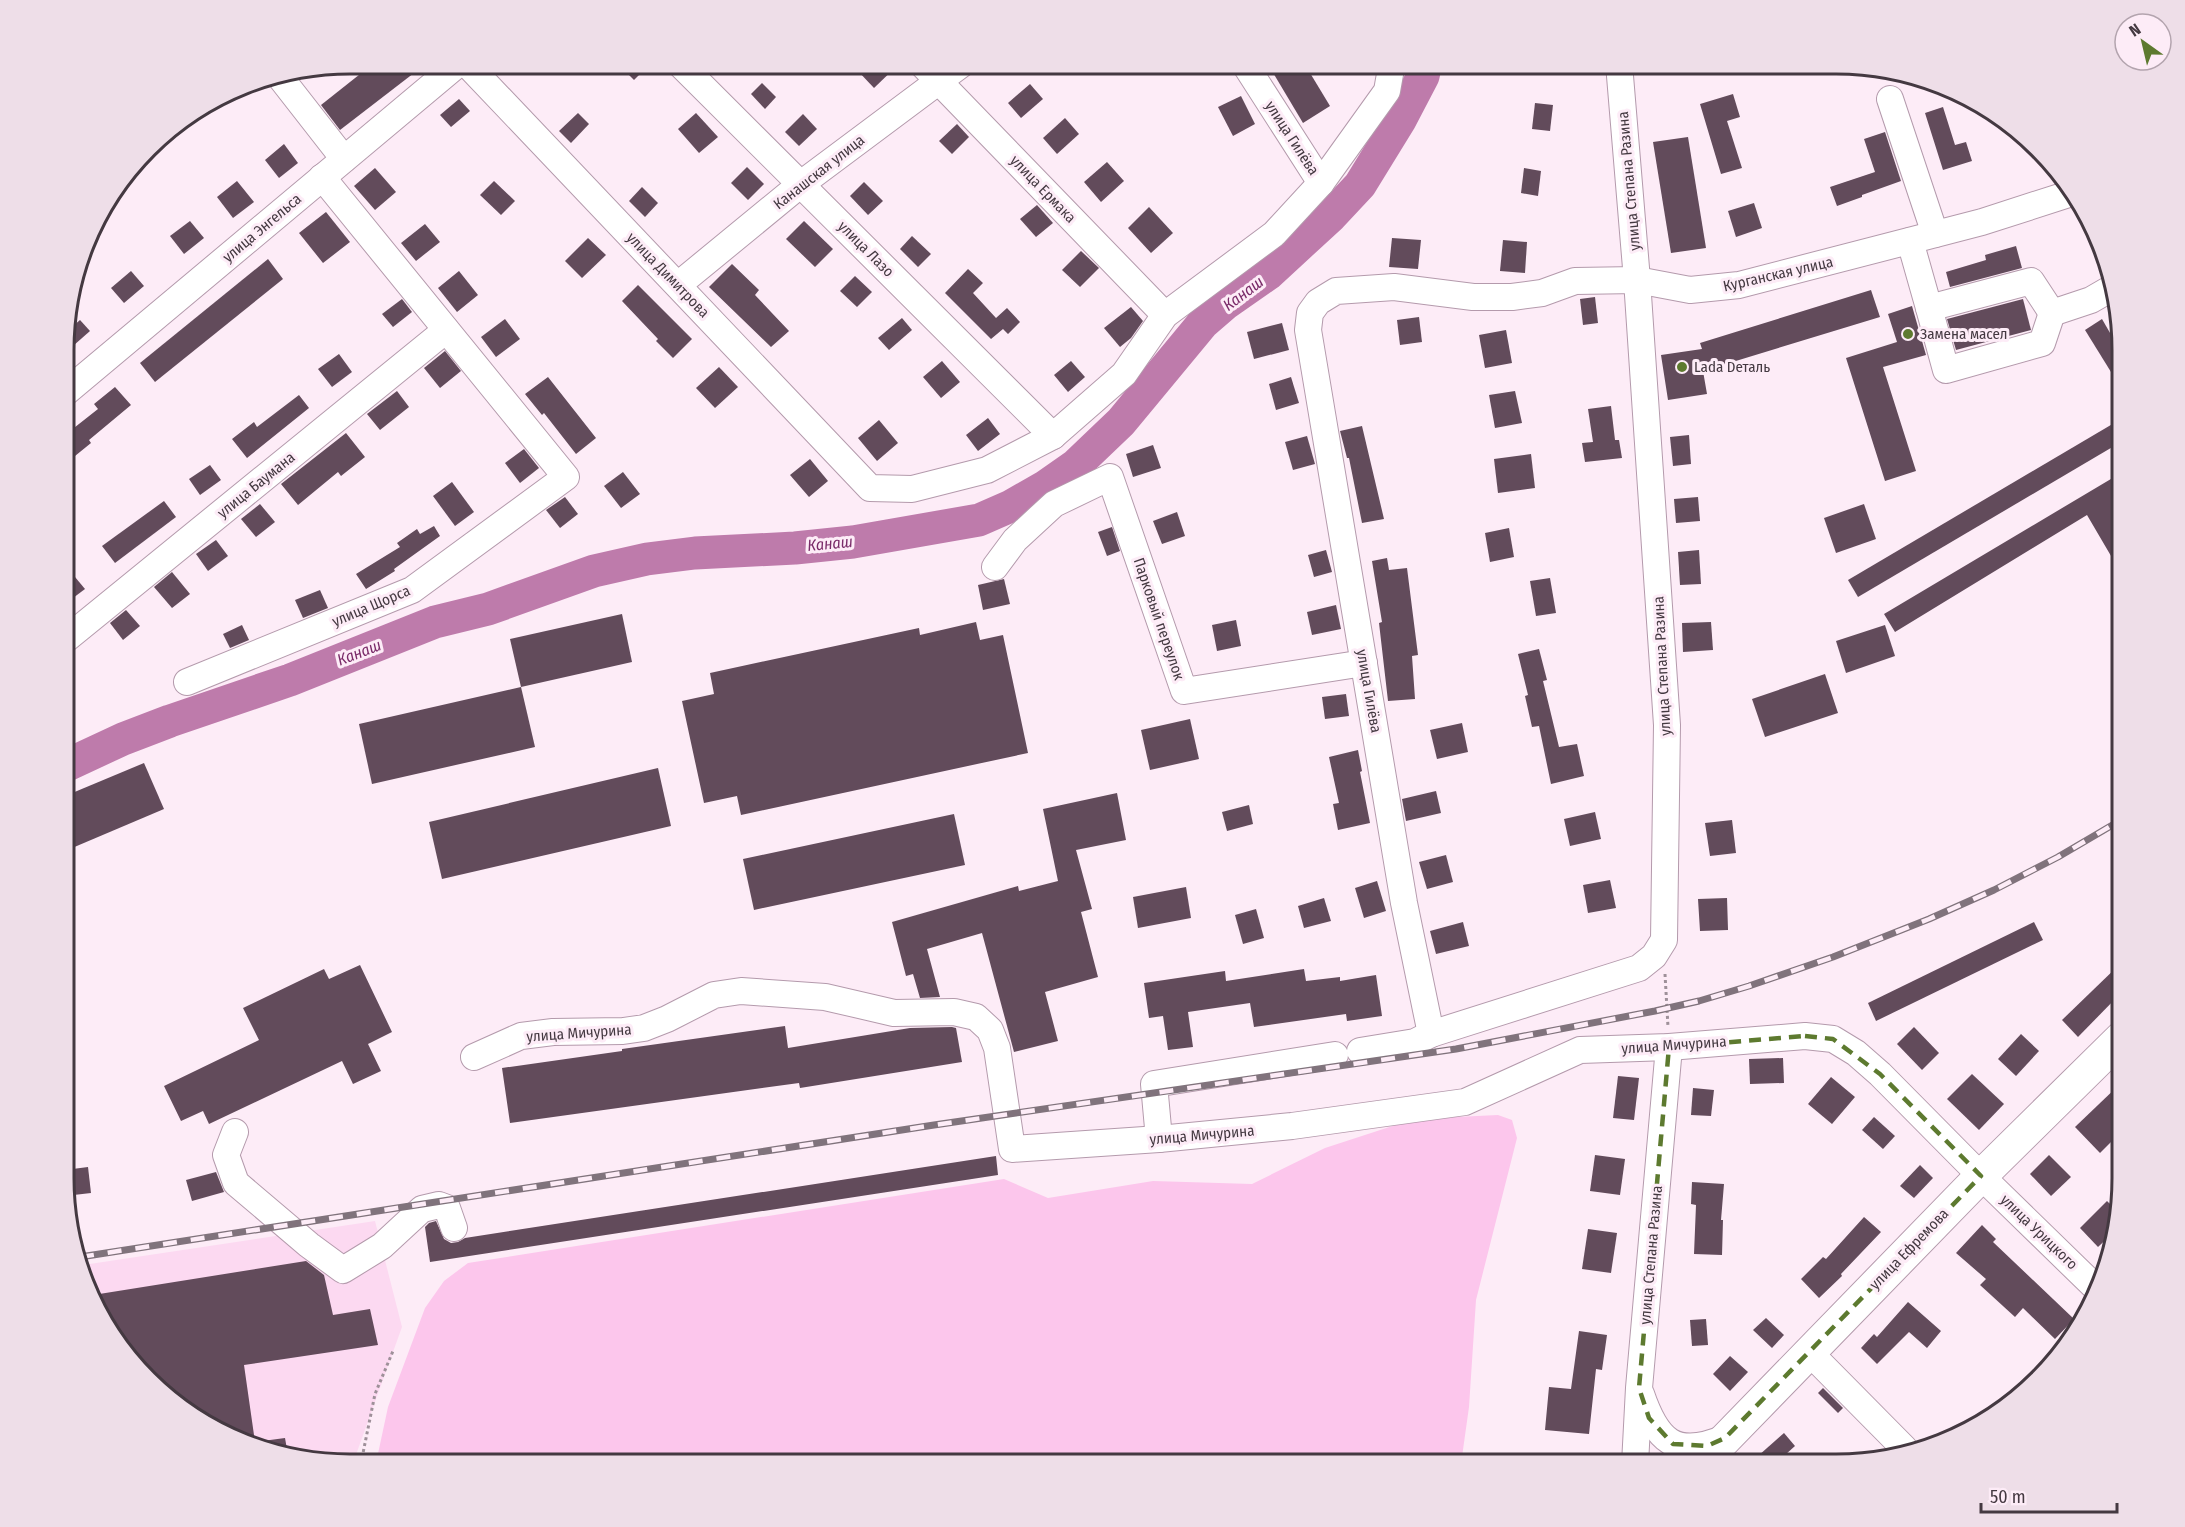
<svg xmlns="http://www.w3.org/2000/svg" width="2185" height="1527" font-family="'Fira Sans Condensed',sans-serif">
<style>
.built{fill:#fcd9f1}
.green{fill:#fcc6ec}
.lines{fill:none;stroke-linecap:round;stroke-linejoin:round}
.river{stroke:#be7bab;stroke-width:33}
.building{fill:#624b5b}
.minor-casing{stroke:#b49aac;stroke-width:28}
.major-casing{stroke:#b49aac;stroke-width:34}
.path{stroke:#9e9099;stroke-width:3;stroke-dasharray:3 3;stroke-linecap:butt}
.minor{stroke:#fff;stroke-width:26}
.major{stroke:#fff;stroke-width:32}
.rail-casing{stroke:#80737c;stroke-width:7}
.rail{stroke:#fdecf7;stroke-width:4.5;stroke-dasharray:14;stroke-linecap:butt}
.marked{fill:none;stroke:#5d7a2f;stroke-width:4.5;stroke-dasharray:12 8;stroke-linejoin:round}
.poi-dot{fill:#5d7a2f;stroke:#fdecf7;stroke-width:2}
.labels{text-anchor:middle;stroke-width:6;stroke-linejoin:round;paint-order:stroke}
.street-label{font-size:15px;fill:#443941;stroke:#fdecf7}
.poi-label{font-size:15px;fill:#443941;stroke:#fdecf7;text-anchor:start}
.water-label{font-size:16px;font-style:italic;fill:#7a2b69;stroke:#fdecf7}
.rim{fill:none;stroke:#443941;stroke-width:3}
</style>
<rect width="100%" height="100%" fill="#fdecf7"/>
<polygon class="built" points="375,1221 402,1327 353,1463 331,1463 257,1449 175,1405 102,1321 83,1265"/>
<polygon class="green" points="1498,1115 1512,1120 1517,1138 1476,1300 1469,1407 1461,1464 376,1463 388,1407 425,1308 444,1281 468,1263 1004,1179 1048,1198 1153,1181 1252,1184 1325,1148 1414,1119"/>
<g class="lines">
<polyline class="river" points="65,766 123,739 170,721 290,680 435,622 488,609 594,571 647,559 695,553 795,548 853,542 979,520 1011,506 1046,486 1076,465 1121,422 1203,323 1225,304 1268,274 1331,216 1360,185 1400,120 1423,76 1426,63"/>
</g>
<g class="building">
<polygon points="374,63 407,63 414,73 340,130 321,105"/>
<polygon points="617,63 651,63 634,80"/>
<polygon points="865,63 900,63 874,88 857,70"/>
<polygon points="1285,63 1304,63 1330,106 1303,123 1272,71"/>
<polygon points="762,83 776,97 765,109 751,94"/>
<polygon points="1030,84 1043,99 1021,118 1008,103"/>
<polygon points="1733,94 1740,117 1727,121 1742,168 1721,174 1700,104"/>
<polygon points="1241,96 1255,124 1233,136 1218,107"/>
<polygon points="459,99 470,111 451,127 440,115"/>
<polygon points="1535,103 1553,105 1550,131 1532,129"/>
<polygon points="1943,107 1955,145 1966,142 1972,161 1943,170 1925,113"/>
<polygon points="578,113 589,124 571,143 559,131"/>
<polygon points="696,113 718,137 699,153 678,129"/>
<polygon points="803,114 817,129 799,146 785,132"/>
<polygon points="1065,118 1079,134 1057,154 1043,138"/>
<polygon points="957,124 969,137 952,154 939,141"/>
<polygon points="1885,132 1901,181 1862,195 1862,197 1837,206 1830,187 1875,172 1864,139"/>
<polygon points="1688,137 1706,248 1671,253 1653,142"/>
<polygon points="284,144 298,163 279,178 265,160"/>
<polygon points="1107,162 1124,181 1101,202 1084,182"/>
<polygon points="747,167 764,184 748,200 731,183"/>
<polygon points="375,168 396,192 375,210 354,186"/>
<polygon points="1524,168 1541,171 1538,196 1521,193"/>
<polygon points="237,181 254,202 233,218 217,197"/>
<polygon points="494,181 515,201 501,215 480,195"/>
<polygon points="864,182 883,201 868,215 850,196"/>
<polygon points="642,187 658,203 645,217 629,201"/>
<polygon points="1754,203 1762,228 1736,237 1728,211"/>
<polygon points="1037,205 1053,223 1036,237 1020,219"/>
<polygon points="1149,207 1173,233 1151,253 1128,228"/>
<polygon points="326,212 350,242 323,263 299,233"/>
<polygon points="190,221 204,238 184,254 170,236"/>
<polygon points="804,221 833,249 815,267 786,239"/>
<polygon points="425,224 440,242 416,261 401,243"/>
<polygon points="912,236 931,254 918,267 900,249"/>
<polygon points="588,238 606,255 582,278 565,261"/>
<polygon points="1392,238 1421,240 1418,269 1389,267"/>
<polygon points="1503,240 1527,242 1525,273 1500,271"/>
<polygon points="2016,246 2022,268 1950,287 1946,272 1986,260 1985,255"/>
<polygon points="1081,251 1099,268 1080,287 1062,270"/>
<polygon points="268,259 283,279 155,382 140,363"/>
<polygon points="732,264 759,290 755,295 789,331 771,347 709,287"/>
<polygon points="968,269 983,283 973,293 996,318 1007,308 1020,322 1008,334 1003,329 991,339 945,293"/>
<polygon points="131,271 144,286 124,303 111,288"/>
<polygon points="459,271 478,295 457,312 438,288"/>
<polygon points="855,276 872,292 857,307 840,291"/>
<polygon points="638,285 692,339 673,358 656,341 658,339 622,301"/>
<polygon points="1871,290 1880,317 1703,371 1707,394 1668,400 1661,355 1702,349 1700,343"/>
<polygon points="1595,297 1598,323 1583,325 1580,299"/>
<polygon points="402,299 412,312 393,327 382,314"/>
<polygon points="2023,299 2031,330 1956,350 1947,319"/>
<polygon points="1912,306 1926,355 1883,367 1916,471 1885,481 1846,358 1897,342 1888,314"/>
<polygon points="1131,307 1143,321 1131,338 1120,347 1104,328"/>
<polygon points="1419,317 1422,342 1400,345 1397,320"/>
<polygon points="902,318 912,330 889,350 878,338"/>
<polygon points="505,319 520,339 496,357 481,337"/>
<polygon points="2102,319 2121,352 2121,366 2111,372 2085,330"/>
<polygon points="80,320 90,331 65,353 65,333"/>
<polygon points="1282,323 1289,350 1254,359 1247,332"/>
<polygon points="1506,330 1512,363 1485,368 1479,335"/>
<polygon points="445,351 461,371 440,388 424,368"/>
<polygon points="339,354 352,372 332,387 318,369"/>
<polygon points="942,361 960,382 941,398 923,377"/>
<polygon points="1071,361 1085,377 1068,392 1054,375"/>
<polygon points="719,367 738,387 715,408 696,388"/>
<polygon points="548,377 596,438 576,454 544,413 542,415 525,394"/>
<polygon points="1291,377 1299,403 1276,410 1269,384"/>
<polygon points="115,387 131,405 89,440 91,443 75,456 65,444 65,435 98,409 94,404"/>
<polygon points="397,391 409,407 380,430 367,414"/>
<polygon points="1515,391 1522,423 1495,428 1489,395"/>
<polygon points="299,395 309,408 247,458 232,439 254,422 257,427"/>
<polygon points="1611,406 1615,440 1619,440 1622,458 1585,462 1582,443 1593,442 1588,409"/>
<polygon points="988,418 1000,434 978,451 966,435"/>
<polygon points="2121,419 2121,442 1858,597 1848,580"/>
<polygon points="879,420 898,443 877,461 858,438"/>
<polygon points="1362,426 1384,519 1362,523 1349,458 1347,458 1340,431"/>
<polygon points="346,433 365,457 341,476 338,472 298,505 281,484"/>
<polygon points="1689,435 1691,464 1673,466 1670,437"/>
<polygon points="1307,436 1315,464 1293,470 1285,442"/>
<polygon points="1153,445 1161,468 1133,477 1126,454"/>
<polygon points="524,449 539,468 520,483 505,463"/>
<polygon points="1531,454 1535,488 1498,493 1494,459"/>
<polygon points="810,459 828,481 809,497 790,475"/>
<polygon points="210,465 221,480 200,495 189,479"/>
<polygon points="623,472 640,494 621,508 604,486"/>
<polygon points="2121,473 2121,573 2087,515 1895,632 1884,614"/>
<polygon points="452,482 474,512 455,526 433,496"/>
<polygon points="565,497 578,514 560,528 546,510"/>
<polygon points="1698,497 1700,521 1676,523 1674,499"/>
<polygon points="164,501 176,517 115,563 102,546"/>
<polygon points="260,504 275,522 256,537 241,519"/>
<polygon points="1864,504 1876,539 1836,553 1824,518"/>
<polygon points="1177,512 1185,536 1162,544 1153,521"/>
<polygon points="434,526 440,536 394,569 395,571 366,589 356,574 400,547 397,543 417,529 420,534"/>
<polygon points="1112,527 1120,551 1107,556 1098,532"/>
<polygon points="1509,528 1514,557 1490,562 1485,533"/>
<polygon points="216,540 228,556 208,571 196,554"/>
<polygon points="1326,550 1332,572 1314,577 1308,555"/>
<polygon points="1699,550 1701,584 1680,585 1678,552"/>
<polygon points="1387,558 1389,570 1407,568 1418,655 1412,656 1415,699 1388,701 1379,623 1382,622 1372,561"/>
<polygon points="65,565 85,589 65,604"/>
<polygon points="172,572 190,594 172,608 154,587"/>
<polygon points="1550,578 1556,613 1536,616 1530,581"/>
<polygon points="1004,579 1010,604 983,610 978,585"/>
<polygon points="320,590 328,608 303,618 295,600"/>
<polygon points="1336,605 1341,629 1312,635 1307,612"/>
<polygon points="126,610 140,626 123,640 110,623"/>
<polygon points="622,614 632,662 521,687 510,639"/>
<polygon points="1236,620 1241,646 1217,651 1212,625"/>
<polygon points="976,622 980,640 1003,635 1028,753 741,815 737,796 704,803 682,701 714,694 710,673 919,628 920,635"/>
<polygon points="1711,622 1713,650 1683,652 1682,623"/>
<polygon points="242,625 249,640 230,648 223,634"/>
<polygon points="1885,625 1895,656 1846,673 1836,641"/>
<polygon points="1539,649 1547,680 1543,681 1559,747 1577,744 1584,776 1551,784 1539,726 1532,727 1525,696 1528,695 1518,654"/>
<polygon points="1825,674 1838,713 1765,737 1752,699"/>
<polygon points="521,687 535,747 372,784 359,724"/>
<polygon points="1346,694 1349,716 1325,719 1322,697"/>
<polygon points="1190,719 1199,759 1150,770 1141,730"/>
<polygon points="1462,723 1468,752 1437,759 1430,730"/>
<polygon points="1358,750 1362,771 1360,772 1370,823 1338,830 1333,804 1339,803 1329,757"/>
<polygon points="144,763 164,809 65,851 65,796"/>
<polygon points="658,768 671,826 442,879 429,822"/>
<polygon points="1436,791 1441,813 1406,821 1402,799"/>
<polygon points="1117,793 1126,840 1076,850 1092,909 1081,912 1098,977 1045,992 1058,1041 1014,1052 982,933 927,949 940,997 920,998 913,974 906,976 892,922 1018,886 1019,891 1058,881 1043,809"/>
<polygon points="1249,805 1253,824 1227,831 1222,812"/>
<polygon points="1595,812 1601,839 1570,846 1564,819"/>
<polygon points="954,814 965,865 754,910 743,859"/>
<polygon points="1732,820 1736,853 1710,856 1705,823"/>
<polygon points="1446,855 1453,882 1427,889 1419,862"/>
<polygon points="1610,880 1616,908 1588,913 1583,885"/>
<polygon points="1377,881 1386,911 1364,918 1355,888"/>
<polygon points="1186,887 1191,918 1138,928 1133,897"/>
<polygon points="1324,898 1331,921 1304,928 1298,906"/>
<polygon points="1727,898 1728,930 1700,931 1698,899"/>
<polygon points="1256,909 1264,938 1243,944 1235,915"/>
<polygon points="1463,922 1469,946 1436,954 1430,931"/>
<polygon points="2034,922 2043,940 1876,1021 1868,1003"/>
<polygon points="2121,963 2121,993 2078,1037 2062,1020"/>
<polygon points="360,965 392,1032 368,1044 381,1071 353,1084 342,1061 209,1124 203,1111 181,1121 164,1086 259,1040 243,1008 324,969 329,979"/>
<polygon points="1304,969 1306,981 1340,977 1340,981 1376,975 1382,1016 1347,1021 1346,1014 1254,1027 1250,1003 1188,1012 1193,1047 1168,1050 1163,1016 1149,1018 1144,983 1225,971 1226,981"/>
<polygon points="785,1026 788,1048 910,1028 952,1027 956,1028 962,1062 800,1088 799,1083 510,1123 502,1068 622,1051 622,1049"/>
<polygon points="1914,1027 1939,1053 1922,1070 1897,1044"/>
<polygon points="2021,1034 2039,1051 2016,1076 1998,1059"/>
<polygon points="1783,1058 1784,1083 1750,1084 1749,1059"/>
<polygon points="1972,1074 2004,1104 1979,1130 1947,1099"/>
<polygon points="1618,1076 1639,1078 1634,1120 1613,1118"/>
<polygon points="1831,1077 1855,1097 1832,1124 1808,1104"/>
<polygon points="2121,1083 2121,1132 2100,1153 2075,1127"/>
<polygon points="1693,1088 1714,1090 1711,1116 1691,1115"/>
<polygon points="1874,1117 1895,1136 1883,1149 1862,1130"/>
<polygon points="1595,1155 1625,1159 1620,1195 1590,1191"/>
<polygon points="2049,1155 2071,1177 2051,1196 2030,1174"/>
<polygon points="996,1156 998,1175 430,1262 425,1227 429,1223 436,1221 444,1239 451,1243 458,1242 465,1238"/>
<polygon points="1920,1165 1933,1178 1914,1198 1900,1186"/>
<polygon points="88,1167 91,1193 65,1196 65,1170"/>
<polygon points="216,1172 224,1192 192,1201 186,1180"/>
<polygon points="1692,1182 1724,1184 1721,1220 1723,1220 1722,1255 1694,1254 1696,1205 1691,1204"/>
<polygon points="2107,1201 2118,1212 2114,1232 2098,1247 2080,1228"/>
<polygon points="1864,1217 1881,1232 1841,1274 1842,1276 1819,1298 1801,1279 1823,1257 1826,1259"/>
<polygon points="1982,1225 1996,1239 1993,1242 2074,1319 2055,1339 2023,1308 2015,1317 1980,1285 1986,1279 1956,1253"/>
<polygon points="1588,1229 1617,1233 1611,1273 1582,1269"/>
<polygon points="306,1261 324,1275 333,1315 370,1309 378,1345 244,1365 255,1442 285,1438 288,1455 257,1449 175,1405 102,1321 93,1295"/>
<polygon points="1908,1302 1941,1331 1927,1348 1909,1332 1877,1364 1861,1348 1874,1334 1877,1337"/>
<polygon points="1766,1318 1784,1335 1772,1348 1753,1330"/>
<polygon points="1706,1319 1708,1345 1692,1346 1690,1320"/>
<polygon points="1579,1331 1607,1335 1602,1370 1596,1369 1589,1434 1545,1430 1549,1387 1571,1389"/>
<polygon points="1730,1356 1748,1372 1730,1391 1713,1374"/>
<polygon points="1823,1388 1843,1408 1838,1413 1818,1393"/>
<polygon points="1784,1433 1795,1446 1775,1464 1765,1464 1758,1456"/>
</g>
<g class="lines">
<defs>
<g id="minor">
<polyline points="466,63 870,488 912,489 987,470 1053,436 1124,374 1165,315 1274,234 1321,183 1387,91 1392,63"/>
<polyline points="679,63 1053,436"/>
<polyline points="921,63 1165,315"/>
<polyline points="1244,63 1321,183"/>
<polyline points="280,77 344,159"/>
<polyline points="1890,99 1935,234"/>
<polyline points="1910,241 1929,308 2031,281 2052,313"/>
<polyline points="678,285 801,184 963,63"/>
<polyline points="1929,308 1946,370 2042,343 2052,313"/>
<polyline points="2052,313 2091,300 2110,289"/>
<polyline points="65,393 459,63"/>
<polyline points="995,567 1015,540 1054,504 1110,477 1184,691 1364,663"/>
<polyline points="65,640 446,330"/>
<polyline points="187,682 412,590 566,477 322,177"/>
<polyline points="1431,1034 1404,903 1308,330 1310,313 1318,302 1336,291 1394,287 1473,297 1512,297 1542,293 1575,281 1637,280 1690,290 1739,285 1982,222 2069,194"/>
<polyline points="1360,1051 1415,1042 1431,1034 1639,968 1654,956 1664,940 1667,725 1637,280 1619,64"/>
<polyline points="474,1057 521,1036 553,1032 623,1031 644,1028 667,1019 714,995 741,991 825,997 894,1013 954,1012 976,1017 990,1030 997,1048 1012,1149 1159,1139 1292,1126 1465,1102 1580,1050 1669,1047 1805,1036 1833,1039 1856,1053 1880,1074 1981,1176 2097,1289"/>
<polyline points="235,1132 226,1155 236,1183 309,1245 343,1270 382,1246 422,1209 439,1205 447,1208 454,1228"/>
<polyline points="1159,1139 1154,1084 1335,1055"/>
<polyline points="1809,1352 1904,1448"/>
<path d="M1641,1394C1657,1441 1675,1459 1725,1438"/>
<polyline points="1635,1464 1639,1388 1669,1047"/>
</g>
<polyline id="major" points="1701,1464 1981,1176 2121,1038"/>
</defs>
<use href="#minor" class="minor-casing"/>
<use href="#major" class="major-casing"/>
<g class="path">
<polyline points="1665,974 1668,1027"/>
<polyline points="359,1463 362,1458 375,1394 393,1351"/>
</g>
<use href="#minor" class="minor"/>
<use href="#major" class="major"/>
<defs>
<polyline id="rail" points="80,1257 934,1125 1456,1049 1655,1011 1699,1001 1749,986 1833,957 1929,919 1994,890 2058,857 2121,820"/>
</defs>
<use href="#rail" class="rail-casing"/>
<use href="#rail" class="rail"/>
</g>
<path class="marked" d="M1805,1036L1833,1039L1880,1074L1981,1176L1725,1438L1707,1446L1673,1444L1649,1418L1639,1388L1669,1047Z"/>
<g class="poi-dot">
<circle cx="1908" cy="334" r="6"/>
<circle cx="1682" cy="367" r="6"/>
</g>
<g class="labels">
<g class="street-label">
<text transform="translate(1292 138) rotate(57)" y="5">улица Гилёва</text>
<text transform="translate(819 172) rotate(-38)" y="5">Канашская улица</text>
<text transform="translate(1629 181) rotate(-95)" y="5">улица Степана Разина</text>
<text transform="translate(1043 189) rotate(46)" y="5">улица Ермака</text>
<text transform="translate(262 228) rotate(-40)" y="5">улица Энгельса</text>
<text transform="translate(866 249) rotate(45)" y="5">улица Лазо</text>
<text transform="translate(1778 274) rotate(-13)" y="5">Курганская улица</text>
<text transform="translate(668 275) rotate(46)" y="5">улица Димитрова</text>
<text transform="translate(256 485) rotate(-39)" y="5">улица Баумана</text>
<text transform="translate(371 606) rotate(-23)" y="5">улица Щорса</text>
<text transform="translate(1159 619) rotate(71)" y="5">Парковый переулок</text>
<text transform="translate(1662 666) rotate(-93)" y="5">улица Степана Разина</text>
<text transform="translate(1369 691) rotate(80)" y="5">улица Гилёва</text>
<text transform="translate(579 1033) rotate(-4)" y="5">улица Мичурина</text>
<text transform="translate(1674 1045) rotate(-4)" y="5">улица Мичурина</text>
<text transform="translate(1202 1135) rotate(-5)" y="5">улица Мичурина</text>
<text transform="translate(2039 1232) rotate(44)" y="5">улица Урицкого</text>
<text transform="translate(1909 1249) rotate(-46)" y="5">улица Ефремова</text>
<text transform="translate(1651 1255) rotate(-85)" y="5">улица Степана Разина</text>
</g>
<g class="poi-label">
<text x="1920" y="339">Замена масел</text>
<text x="1694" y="372">Lada Dеталь</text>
</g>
<g class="water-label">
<text transform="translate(1243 293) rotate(-37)" y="6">Канаш</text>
<text transform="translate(830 543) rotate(-5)" y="6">Канаш</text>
<text transform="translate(359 652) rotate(-21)" y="6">Канаш</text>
</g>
</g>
<path d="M0 0H2185V1527H0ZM350 74H1836A276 276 0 0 1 2112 350V1178A276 276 0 0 1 1836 1454H350A276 276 0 0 1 74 1178V350A276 276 0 0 1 350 74Z" fill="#eedee8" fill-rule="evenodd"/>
<path class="rim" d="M350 74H1836A276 276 0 0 1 2112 350V1178A276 276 0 0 1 1836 1454H350A276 276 0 0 1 74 1178V350A276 276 0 0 1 350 74Z"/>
<g transform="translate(2143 42) rotate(326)"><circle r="28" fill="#fdecf7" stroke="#b3a4ae" stroke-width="1.5"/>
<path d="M0-4.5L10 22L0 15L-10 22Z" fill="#5d7a2f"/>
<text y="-9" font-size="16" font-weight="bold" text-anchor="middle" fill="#443941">N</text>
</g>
<path d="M1981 1503v9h136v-9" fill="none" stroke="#443941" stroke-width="3"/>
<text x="1990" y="1503" font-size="18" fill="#443941" stroke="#fdecf7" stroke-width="4.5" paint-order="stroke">50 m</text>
</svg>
